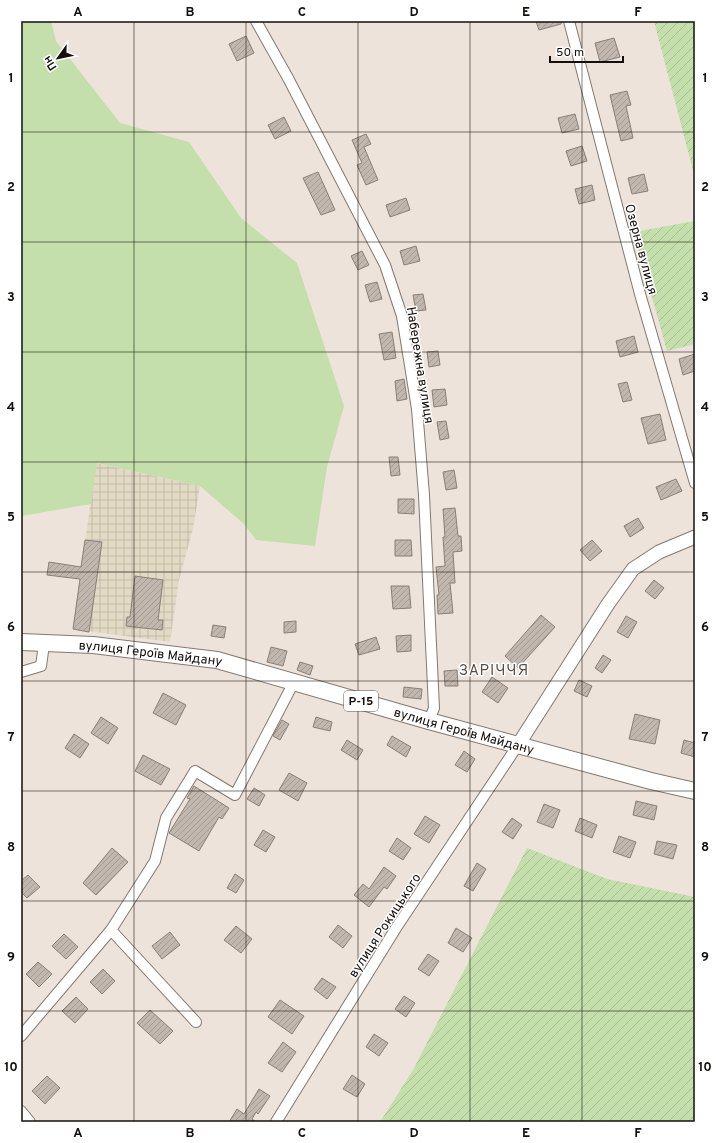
<svg xmlns="http://www.w3.org/2000/svg" width="716" height="1143" font-family="Overpass,sans-serif">
<style>
.industrial{fill:url(#industrial-grid)}
.green{fill:#c4deac}
.garden{fill:url(#garden-furrows)}
.building{fill:url(#building-hatch);stroke:#887f77}
.lines{fill:none;stroke-linecap:round;stroke-linejoin:round}
.minor-casing{stroke:#837971;stroke-width:12}
.tertiary-casing{stroke:#837971;stroke-width:15}
.primary-casing{stroke:#837971;stroke-width:18}
.minor{stroke:#fff;stroke-width:10}
.tertiary{stroke:#fff;stroke-width:13}
.primary{stroke:#fff;stroke-width:16}
.grid{fill:none;stroke:#130f0c;stroke-width:1;stroke-opacity:0.55}
.labels{text-anchor:middle;stroke-width:3;stroke-linejoin:round;paint-order:stroke}
.shield{fill:#fff;stroke:#5a5755;stroke-width:1}
.shield-label{font-size:12px;font-weight:bold;fill:#130f0c}
.street-label{font-size:13px;fill:#130f0c;stroke:#fff}
.quarter-label{font-size:15px;letter-spacing:1px;fill:#595049;stroke:#fff}
.neatline{fill:none;stroke:#130f0c;stroke-width:1.5}
.grid-label{font-size:13px;text-anchor:middle;font-weight:bold;fill:#130f0c}
</style>
<defs>
<pattern id="industrial-grid" width="8" height="8" patternUnits="userSpaceOnUse"><rect width="8" height="8" fill="#e3dac5"/><path d="M0 4h8M4 0v8" fill="none" stroke="#c2baa8"/></pattern>
<pattern id="garden-furrows" width="10" height="10" patternUnits="userSpaceOnUse"><rect width="10" height="10" fill="#c4deac"/><path d="M-1 1l2-2M0 10L10 0M9 11l2-2" fill="none" stroke="#a8bd93"/></pattern>
<pattern id="building-hatch" width="6" height="6" patternUnits="userSpaceOnUse"><rect width="6" height="6" fill="#c1b7af"/><path d="M-1 1l2-2M0 6l6-6M5 7l2-2" fill="none" stroke="#a59c95"/></pattern>
</defs>
<rect width="100%" height="100%" fill="#ede3da"/>
<polygon class="industrial" points="96,463 200,486 193,529 179,580 170,642 73,629"/>
<polygon class="green" points="21,21 51,21 56,41 120,123 189,142 241,218 297,263 344,406 327,467 315,546 256,540 244,524 200,486 97,463 91,504 21,516"/>
<g class="garden">
<polygon points="654,21 695,21 695,178"/>
<polygon points="695,221 695,344 667,351 634,232"/>
<polygon points="527,848 607,879 695,897 695,1122 380,1122 413,1070"/>
</g>
<g class="building">
<polygon points="536,21 561,21 561,24 539,30"/>
<polygon points="246,36 254,53 237,61 229,44"/>
<polygon points="614,38 620,57 600,62 595,43"/>
<polygon points="627,91 631,105 626,106 633,138 621,141 610,95"/>
<polygon points="575,114 579,129 562,133 558,118"/>
<polygon points="284,117 291,131 275,139 268,125"/>
<polygon points="366,134 371,144 364,147 378,180 366,185 357,165 362,163 352,140"/>
<polygon points="582,146 587,161 571,166 566,151"/>
<polygon points="318,172 335,210 321,215 303,178"/>
<polygon points="644,174 648,191 632,194 628,178"/>
<polygon points="592,185 595,200 579,204 575,189"/>
<polygon points="406,198 410,210 390,217 386,205"/>
<polygon points="416,246 420,261 404,265 400,251"/>
<polygon points="362,251 369,265 358,270 351,256"/>
<polygon points="377,282 382,299 370,302 365,285"/>
<polygon points="423,294 426,310 416,311 413,295"/>
<polygon points="392,332 396,358 384,360 379,334"/>
<polygon points="634,336 638,352 620,357 616,341"/>
<polygon points="438,351 440,365 429,367 427,352"/>
<polygon points="695,354 695,371 683,375 679,359"/>
<polygon points="404,379 407,399 397,401 395,381"/>
<polygon points="627,382 632,400 623,402 618,384"/>
<polygon points="445,389 447,405 434,407 432,390"/>
<polygon points="660,414 666,440 648,444 641,418"/>
<polygon points="446,421 449,438 440,440 437,422"/>
<polygon points="389,457 398,457 400,475 391,476"/>
<polygon points="454,470 457,488 446,490 443,472"/>
<polygon points="676,479 682,491 661,500 656,487"/>
<polygon points="398,499 414,499 414,514 398,513"/>
<polygon points="455,508 458,536 461,536 462,551 453,552 455,583 450,583 453,613 438,614 437,595 439,595 436,567 445,566 443,537 445,537 443,509"/>
<polygon points="638,518 644,528 630,537 624,526"/>
<polygon points="85,540 102,542 89,632 73,629 80,579 47,575 49,562 81,567"/>
<polygon points="395,540 411,540 412,556 395,556"/>
<polygon points="592,540 602,551 590,561 580,550"/>
<polygon points="135,576 163,580 158,620 163,620 162,630 126,626 127,617 130,617"/>
<polygon points="654,580 664,588 655,599 645,591"/>
<polygon points="391,586 409,586 411,608 393,609"/>
<polygon points="541,615 555,627 518,668 505,656"/>
<polygon points="626,616 637,622 628,638 617,632"/>
<polygon points="296,621 296,632 284,633 284,622"/>
<polygon points="213,625 226,627 224,638 211,636"/>
<polygon points="411,635 411,651 397,652 396,636"/>
<polygon points="376,637 380,649 359,655 355,644"/>
<polygon points="271,647 287,651 283,666 267,662"/>
<polygon points="603,655 611,660 602,673 595,668"/>
<polygon points="300,662 313,666 310,675 297,670"/>
<polygon points="457,670 458,686 445,686 444,671"/>
<polygon points="492,677 508,688 498,703 482,692"/>
<polygon points="579,680 592,686 587,697 574,691"/>
<polygon points="404,687 422,689 421,699 403,697"/>
<polygon points="163,693 186,705 176,725 153,713"/>
<polygon points="635,714 660,720 655,744 629,739"/>
<polygon points="101,717 118,728 108,744 91,733"/>
<polygon points="316,717 332,722 330,731 313,727"/>
<polygon points="282,720 289,724 280,740 273,736"/>
<polygon points="74,734 89,744 80,758 65,748"/>
<polygon points="392,736 411,747 406,757 387,745"/>
<polygon points="347,740 363,750 357,760 341,750"/>
<polygon points="684,740 695,743 695,757 681,753"/>
<polygon points="464,751 475,759 467,772 455,765"/>
<polygon points="143,755 170,769 161,785 135,771"/>
<polygon points="289,773 307,783 298,801 279,790"/>
<polygon points="194,786 229,808 222,819 219,817 199,851 169,833 190,799 187,798"/>
<polygon points="254,788 265,795 259,806 247,799"/>
<polygon points="636,801 657,806 654,820 633,815"/>
<polygon points="544,804 560,810 553,828 537,822"/>
<polygon points="425,816 440,825 429,843 414,834"/>
<polygon points="512,818 522,825 513,839 502,832"/>
<polygon points="580,818 597,825 592,838 575,831"/>
<polygon points="263,830 275,837 266,852 254,845"/>
<polygon points="619,836 636,842 630,858 613,852"/>
<polygon points="397,838 411,848 403,860 389,851"/>
<polygon points="657,841 677,845 673,859 654,854"/>
<polygon points="112,848 128,862 96,895 83,883"/>
<polygon points="477,863 486,869 473,891 464,886"/>
<polygon points="384,867 396,876 387,889 384,887 369,907 354,895 363,884 369,889"/>
<polygon points="235,874 244,880 236,893 227,888"/>
<polygon points="28,875 40,887 27,898 21,892 21,881"/>
<polygon points="338,925 352,936 343,948 329,937"/>
<polygon points="236,926 252,939 241,953 224,940"/>
<polygon points="456,928 472,938 463,952 448,943"/>
<polygon points="170,932 180,945 162,959 152,946"/>
<polygon points="64,934 78,947 66,959 52,946"/>
<polygon points="428,954 439,961 429,976 418,969"/>
<polygon points="38,962 52,974 39,987 26,974"/>
<polygon points="103,969 115,981 102,994 90,982"/>
<polygon points="322,978 336,987 327,999 314,989"/>
<polygon points="404,996 415,1003 406,1017 395,1009"/>
<polygon points="76,997 88,1009 75,1023 62,1011"/>
<polygon points="280,1000 304,1016 292,1034 268,1017"/>
<polygon points="150,1010 173,1031 160,1044 137,1023"/>
<polygon points="374,1034 388,1043 379,1056 366,1047"/>
<polygon points="283,1042 296,1052 282,1072 268,1063"/>
<polygon points="352,1075 365,1084 357,1097 343,1089"/>
<polygon points="47,1076 60,1088 45,1104 32,1091"/>
<polygon points="259,1089 270,1096 258,1114 256,1112 252,1119 256,1122 229,1122 237,1109 244,1114"/>
</g>
<g class="lines">
<defs>
<g id="minor">
<polyline points="256,21 288,78 385,265 402,316 417,409 424,495 434,708 429,721"/>
<polyline points="569,21 640,294 695,483"/>
<polyline points="21,672 41,666 44,644"/>
<polyline points="111,930 196,1022"/>
<polyline points="21,1036 111,930 155,861 166,818 195,771 235,795 294,682"/>
<polyline points="21,1111 30,1122"/>
<polyline points="276,1122 396,928 518,745"/>
</g>
<polyline id="tertiary" points="518,745 608,604 633,569 659,552 695,537"/>
<g id="primary">
<path id="s1" d="M21,642L93,645L217,660L429,721L651,781L695,791"/>
</g>
</defs>
<use href="#minor" class="minor-casing"/>
<use href="#tertiary" class="tertiary-casing"/>
<use href="#primary" class="primary-casing"/>
<use href="#minor" class="minor"/>
<use href="#tertiary" class="tertiary"/>
<use href="#primary" class="primary"/>
</g>
<path class="grid" d="M134,21V1122M246,21V1122M358,21V1122M470,21V1122M582,21V1122M21,132H695M21,242H695M21,352H695M21,462H695M21,572H695M21,681H695M21,791H695M21,901H695M21,1011H695"/>
<g class="labels">
<rect class="shield" x="344" y="691" width="34" height="20" rx="3"/>
<g class="shield-label">
<text x="361" y="705">Р-15</text>
</g>
<g class="street-label">
<text transform="translate(642 249) rotate(75)" y="5">Озерна вулиця</text>
<text transform="translate(421 365) rotate(81)" y="5">Набережна вулиця</text>
<text dy="5" stroke="none"><textPath href="#s1" startOffset="130">вулиця Героїв Майдану</textPath></text>
<text dy="5" stroke="none"><textPath href="#s1" startOffset="454">вулиця Героїв Майдану</textPath></text>
<text transform="translate(384 925) rotate(-57)" y="5">вулиця Рокицького</text>
</g>
<g class="quarter-label">
<text x="494" y="675">ЗАРІЧЧЯ</text>
</g>
</g>
<rect width="716" height="1143" fill="none" stroke="#ffffff" stroke-width="44"/>
<g transform="translate(58 58) rotate(237)" stroke="#ffffff" stroke-width="3" paint-order="stroke">
<path d="M0-3L7 15L0 10L-7 15Z" fill="#130f0c"/>
<text y="-6" font-size="11" font-weight="bold" text-anchor="middle" fill="#130f0c">Пн</text>
</g>
<path d="M550 56v6h73v-6" fill="none" stroke="#130f0c" stroke-width="2"/>
<text x="556" y="56" font-size="12" fill="#130f0c" stroke="#ffffff" stroke-width="3" paint-order="stroke">50 m</text>
<rect x="22" y="22" width="672" height="1099" class="neatline"/>
<g class="grid-label">
<text x="78" y="16">A</text>
<text x="190" y="16">B</text>
<text x="302" y="16">C</text>
<text x="414" y="16">D</text>
<text x="526" y="16">E</text>
<text x="638" y="16">F</text>
<text x="11" y="82">1</text>
<text x="705" y="82">1</text>
<text x="11" y="191">2</text>
<text x="705" y="191">2</text>
<text x="11" y="301">3</text>
<text x="705" y="301">3</text>
<text x="11" y="411">4</text>
<text x="705" y="411">4</text>
<text x="11" y="521">5</text>
<text x="705" y="521">5</text>
<text x="11" y="631">6</text>
<text x="705" y="631">6</text>
<text x="11" y="741">7</text>
<text x="705" y="741">7</text>
<text x="11" y="851">8</text>
<text x="705" y="851">8</text>
<text x="11" y="961">9</text>
<text x="705" y="961">9</text>
<text x="11" y="1071">10</text>
<text x="705" y="1071">10</text>
<text x="78" y="1137">A</text>
<text x="190" y="1137">B</text>
<text x="302" y="1137">C</text>
<text x="414" y="1137">D</text>
<text x="526" y="1137">E</text>
<text x="638" y="1137">F</text>
</g>
</svg>
